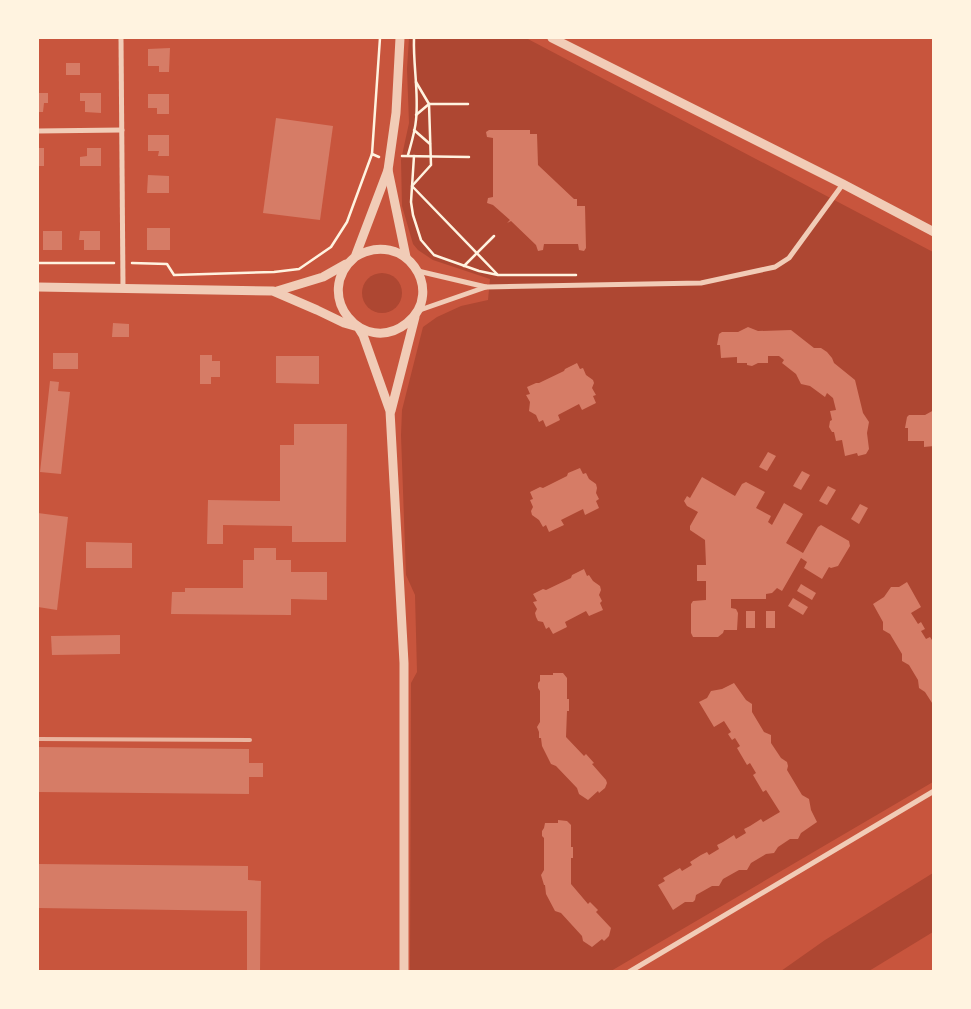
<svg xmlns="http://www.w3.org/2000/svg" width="971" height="1009" font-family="'DM Sans',sans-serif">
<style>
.green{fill:#ae4732}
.building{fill:#d67c66}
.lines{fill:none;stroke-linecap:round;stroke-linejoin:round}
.path{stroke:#fff3e0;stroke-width:2.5}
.minor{stroke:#f1ccb7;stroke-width:5}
.tertiary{stroke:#f1ccb7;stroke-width:9}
.rail{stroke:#e9b49f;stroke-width:4}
</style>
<rect width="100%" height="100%" fill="#c8553d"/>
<g class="green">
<polygon points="409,38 526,38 933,252 933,782 611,971 410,971 411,683 417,672 415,595 406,575 401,435 402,410 423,327 437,317 461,306 488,300 490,279 433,260 418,250 413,244 402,206 401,160 409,123 407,69"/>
<circle cx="382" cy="293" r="20"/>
<polygon points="933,873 933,932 869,971 781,971 825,940"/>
</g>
<g class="building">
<polygon points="170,48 169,72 159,72 159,66 148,66 148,49"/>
<rect x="66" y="63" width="14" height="12"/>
<polygon points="38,93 48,93 48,103 44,103 43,112 38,112"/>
<polygon points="80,93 101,93 101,113 85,112 85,101 80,101"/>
<polygon points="148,94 169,94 169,114 157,114 157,108 148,108"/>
<polygon points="276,118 333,126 320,220 263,213"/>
<polygon points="530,130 530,134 537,134 538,165 574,199 577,199 577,206 585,206 586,248 584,251 579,250 578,244 544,244 543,250 538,251 536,245 511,221 507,223 510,220 493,205 487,203 488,198 493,197 493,138 487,137 486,132 489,130"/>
<polygon points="148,135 169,135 169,156 158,156 159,151 148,151"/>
<rect x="38" y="148" width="6" height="18"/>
<polygon points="87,148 101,148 101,166 80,166 80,157 87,156"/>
<polygon points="148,175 169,176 169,193 147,193"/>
<rect x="147" y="228" width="23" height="22"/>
<rect x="43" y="231" width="19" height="19"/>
<polygon points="80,231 100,231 100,250 84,250 84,240 79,240"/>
<polygon points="113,323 129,324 129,337 112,337"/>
<polygon points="748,327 758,331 791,330 814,348 821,348 827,352 832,358 834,363 855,380 863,413 869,422 867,433 869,449 866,454 858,456 857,453 845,456 842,440 836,441 834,432 832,432 829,427 830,421 832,420 830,411 836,410 833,398 827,393 825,397 810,386 801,384 796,374 782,363 784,360 779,356 768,356 768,363 758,363 752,366 747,365 747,363 737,363 737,357 721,358 720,345 717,345 719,334 722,332 738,332"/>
<rect x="53" y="353" width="25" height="16"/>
<polygon points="200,355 212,355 212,361 220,361 220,377 211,377 211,384 200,384"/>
<polygon points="276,356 319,356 319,384 276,383"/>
<polygon points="577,363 580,369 583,368 586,375 593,380 594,383 592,388 596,395 593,396 596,403 582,410 579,404 558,415 560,420 546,427 543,420 539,422 536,415 529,411 530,402 526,395 530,394 527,387 536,383 539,383 564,371 565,369"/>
<polygon points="50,381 59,382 58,391 70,392 61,474 40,472"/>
<polygon points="934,410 934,446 924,447 924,441 908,441 908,428 905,428 907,417 909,415 925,415"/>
<polygon points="294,424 347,424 346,542 292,542 292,526 223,525 223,544 207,544 208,500 280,501 280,445 294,445"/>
<polygon points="768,452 776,456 767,471 759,467"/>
<polygon points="580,468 583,474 586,473 589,479 596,484 597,488 596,493 599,499 596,501 599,508 585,515 583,509 561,520 564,525 549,532 546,525 543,527 539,520 532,515 531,511 533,507 530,500 533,499 530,492 540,487 543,488 567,476 568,473"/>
<polygon points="802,471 810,475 801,490 793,486"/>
<polygon points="702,477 735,496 742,484 746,482 765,492 756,508 771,516 768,522 772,525 784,503 803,514 786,543 803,553 818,527 821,525 849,541 850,546 838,566 831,568 829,567 822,579 804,568 807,562 801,558 782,591 777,588 772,593 766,594 766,599 731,599 731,608 736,609 738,613 737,630 724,630 723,633 718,637 693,637 691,633 691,604 693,601 706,600 706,581 697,581 697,565 706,565 705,540 690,530 690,526 698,512 687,506 684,501 687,496 690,498"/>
<polygon points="828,486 836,490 827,505 819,501"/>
<polygon points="860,504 868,508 859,524 851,519"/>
<polygon points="38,513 68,517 57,610 38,607"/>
<polygon points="86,542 132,543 132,568 86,568"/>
<polygon points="254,548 276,548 276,560 291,560 291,572 327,572 327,600 291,599 291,615 171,614 172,592 185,592 185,588 243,588 243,560 254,560"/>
<polygon points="584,569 587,576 589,575 593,581 600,586 601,590 599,595 602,601 600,603 603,610 589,616 586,611 565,622 567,627 553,634 549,627 546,629 543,622 538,621 536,617 535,613 537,609 533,602 537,601 533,594 543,589 546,590 571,578 572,575"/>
<polygon points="907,582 921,607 911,613 918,624 921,622 925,629 921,631 926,639 930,637 934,643 934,706 925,692 919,688 918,680 909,665 902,661 902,654 890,634 883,630 883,622 873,604 884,597 891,587 899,587"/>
<polygon points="801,584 816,593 812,600 797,591"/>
<polygon points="793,598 808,607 803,615 788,606"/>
<rect x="746" y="611" width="9" height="17"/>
<rect x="766" y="611" width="9" height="17"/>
<polygon points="120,635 120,654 52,655 51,636"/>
<polygon points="553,673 563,673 567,678 567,699 569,699 569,711 567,711 566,737 584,756 586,754 594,763 592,764 606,780 607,783 605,788 599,793 598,791 588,800 579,794 577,788 556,766 551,764 542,746 541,738 539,738 539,732 537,727 540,722 540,691 538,688 538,683 540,681 540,675 553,675"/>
<polygon points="734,683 746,700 752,704 752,712 764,732 771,735 771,743 781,758 787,762 788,766 787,770 802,795 809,799 811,810 817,822 801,833 798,839 790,839 778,847 774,853 766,854 751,863 747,870 739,870 723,879 719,886 712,886 696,895 695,900 693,902 685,902 673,910 658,885 665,881 663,878 680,868 682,871 692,865 690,862 701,855 707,852 709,855 719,849 717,845 723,842 734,835 736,839 746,833 744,829 750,826 761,819 763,822 780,812 766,790 763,792 753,775 756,773 750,763 747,765 737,748 740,746 735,738 732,740 728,734 731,732 724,721 714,727 699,702 707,698 711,691 722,689"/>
<polygon points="38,747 249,749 249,763 263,763 263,777 249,777 249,794 38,792"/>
<polygon points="558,820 567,821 571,825 571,847 573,847 573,858 571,858 571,884 588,904 590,902 598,910 596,912 611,928 609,936 604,941 602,939 592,947 583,941 582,936 561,913 555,911 546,894 545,885 544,885 541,875 544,870 544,838 542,836 542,831 544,828 545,823 558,823"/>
<polygon points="38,864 248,866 248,880 261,881 260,972 247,972 247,911 38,908"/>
</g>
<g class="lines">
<g class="path">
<polyline points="416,82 429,104 431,165 412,186 497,274"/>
<polyline points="416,115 429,104 468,104"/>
<polyline points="414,130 430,144"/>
<polyline points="372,154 380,38"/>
<path d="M408,155C411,144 415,132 416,120C419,93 413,65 414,38"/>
<polyline points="402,156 469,157"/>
<polyline points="414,156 411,202 413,215 421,240 434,255 479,271 498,275 576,275"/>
<polyline points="38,263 114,263"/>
<polyline points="132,263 167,264 174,275 274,272 299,269 331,247 347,222 372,154 379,157"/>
<polyline points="464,266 494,236"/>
</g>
<g class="minor">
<polyline points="121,38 123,288"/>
<polyline points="38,131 122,130"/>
<polyline points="418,271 486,287"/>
<polyline points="417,311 486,287 701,283 775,267 789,258 843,184"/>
<polyline points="629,972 934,791"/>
</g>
<g class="tertiary">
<polyline points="552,38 843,184 934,232"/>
<polyline points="388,170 406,257"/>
<path d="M355,257C404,227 447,291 407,323C363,358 311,294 355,257L388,170L396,113L400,38"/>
<polyline points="38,287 273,291 317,310 344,323 358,327 363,335 390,411 404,663 404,972"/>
<polyline points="277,291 323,277 346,264"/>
<polyline points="391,411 415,317"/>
</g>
<polyline class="rail" points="38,739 250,740"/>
</g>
<rect width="971" height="1009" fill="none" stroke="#fff3e0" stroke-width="78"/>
</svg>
